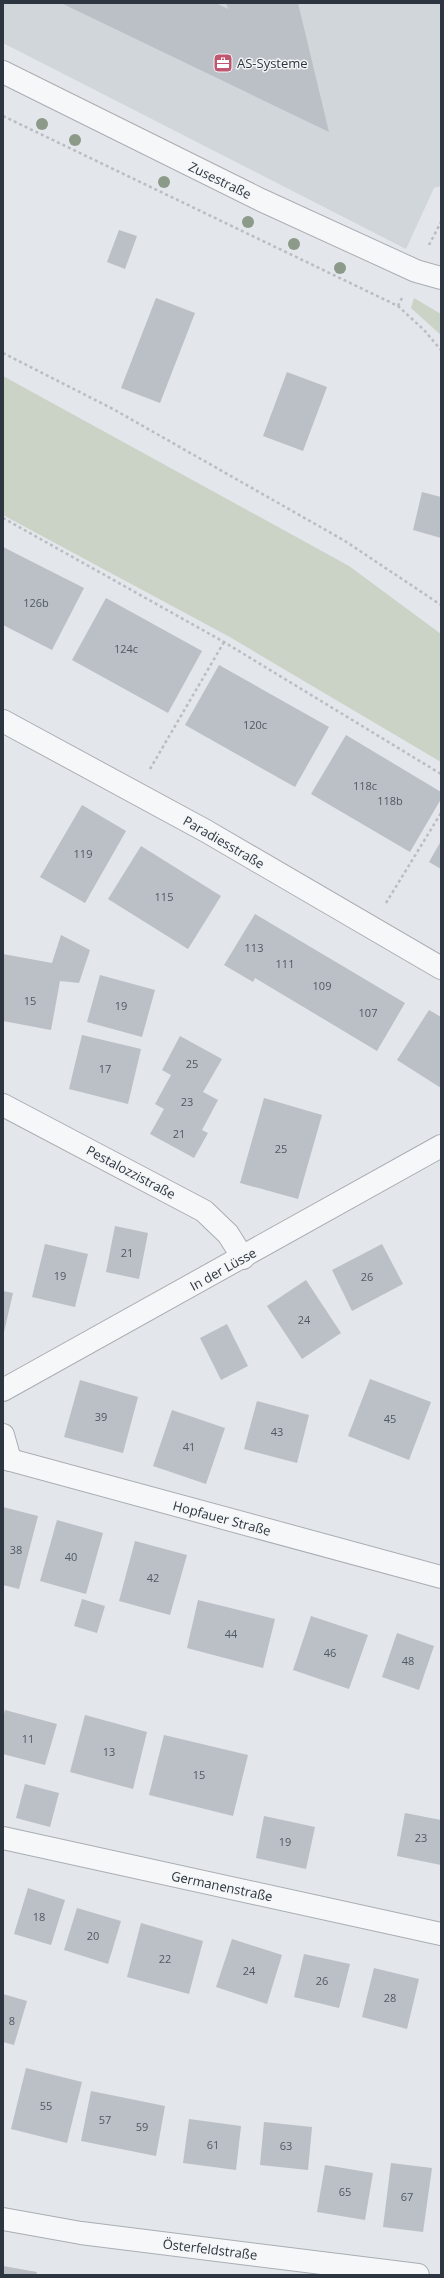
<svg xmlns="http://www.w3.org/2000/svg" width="444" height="2278" font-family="'Open Sans',sans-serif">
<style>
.built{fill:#d1d6db}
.green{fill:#cad3c5}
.building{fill:#bbc0c6}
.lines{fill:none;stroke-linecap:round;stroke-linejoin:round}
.minor-casing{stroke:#a9aeb4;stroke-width:24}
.path{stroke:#babdc1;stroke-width:2.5;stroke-dasharray:3 3;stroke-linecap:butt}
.minor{stroke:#f6f7f8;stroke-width:22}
.tree{fill:#8c9a8a}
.labels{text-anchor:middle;stroke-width:3;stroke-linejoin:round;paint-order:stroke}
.number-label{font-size:11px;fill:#505862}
.poi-label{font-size:13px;fill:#2d3640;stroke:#f3f5f7;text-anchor:start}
.street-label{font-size:13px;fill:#2d3640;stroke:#f3f5f7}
</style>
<rect width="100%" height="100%" fill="#e3e6ea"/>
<polygon class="built" points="3,3 441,3 441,186 434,188 406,249 3,43"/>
<g class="green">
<polygon points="414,298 441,314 441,335 411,308"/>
<polygon points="3,376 349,566 441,634 441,762 228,636 3,515"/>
</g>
<g class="building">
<polygon points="61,3 216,3 228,9 226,3 298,3 329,132"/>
<polygon points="119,230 137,236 125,269 107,262"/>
<polygon points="156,298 195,313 160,403 121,388"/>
<polygon points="287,372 327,387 303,451 263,436"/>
<polygon points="422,492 441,497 441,538 413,530"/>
<polygon points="3,547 84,588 52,650 3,625"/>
<polygon points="106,598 202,651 168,713 72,660"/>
<polygon points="219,665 329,727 295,787 185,725"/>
<polygon points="346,735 441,792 441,799 410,852 311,794"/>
<polygon points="82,805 126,831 85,903 40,877"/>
<polygon points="441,841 441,869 429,862"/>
<polygon points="141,846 221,896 188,949 108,899"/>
<polygon points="255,914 405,1003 377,1051 255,978 253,982 224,965"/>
<polygon points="61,935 90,950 79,983 60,981 51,1030 3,1021 3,954 52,963"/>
<polygon points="100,975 155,990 142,1037 87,1022"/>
<polygon points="429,1010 441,1017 441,1088 397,1060"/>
<polygon points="82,1035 141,1049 128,1104 69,1089"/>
<polygon points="180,1036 222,1059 203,1092 218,1100 202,1130 208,1133 194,1158 150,1134 164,1109 155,1104 171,1075 162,1070"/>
<polygon points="264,1098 322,1115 298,1199 240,1183"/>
<polygon points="115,1226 148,1233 139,1279 106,1272"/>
<polygon points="45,1244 88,1254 75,1307 32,1297"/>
<polygon points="382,1244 403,1284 352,1311 332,1270"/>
<polygon points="306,1280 341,1333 302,1359 267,1306"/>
<polygon points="3,1291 13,1293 4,1332 3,1332"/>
<polygon points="227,1324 248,1366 221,1380 200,1338"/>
<polygon points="370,1379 431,1402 409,1460 348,1436"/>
<polygon points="80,1380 138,1397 123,1453 64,1437"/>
<polygon points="257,1401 309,1415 297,1463 244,1449"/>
<polygon points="172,1410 225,1428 206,1484 153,1466"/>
<polygon points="3,1507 38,1516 19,1589 3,1585"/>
<polygon points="57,1520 103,1533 86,1594 40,1581"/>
<polygon points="135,1541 187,1555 170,1615 119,1601"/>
<polygon points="82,1599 105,1606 97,1633 74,1626"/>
<polygon points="198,1600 275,1619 263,1668 187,1648"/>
<polygon points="311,1616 368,1635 349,1689 293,1670"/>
<polygon points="397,1633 434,1646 419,1690 382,1677"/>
<polygon points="5,1710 57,1724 45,1765 3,1754 3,1718"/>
<polygon points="85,1715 147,1732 133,1789 70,1772"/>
<polygon points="164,1735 248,1755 233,1816 149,1795"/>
<polygon points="25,1784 59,1793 50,1827 16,1818"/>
<polygon points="405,1813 441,1820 441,1865 397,1856"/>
<polygon points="264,1816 315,1827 306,1869 256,1858"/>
<polygon points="28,1888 65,1900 51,1945 14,1934"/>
<polygon points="77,1908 121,1921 108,1964 64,1950"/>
<polygon points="141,1923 203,1941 189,1994 127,1977"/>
<polygon points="232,1939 282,1955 267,2004 216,1987"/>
<polygon points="304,1954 350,1964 339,2008 294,1997"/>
<polygon points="374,1968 419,1979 407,2029 362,2017"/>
<polygon points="3,1994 27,2001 14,2045 3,2042"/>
<polygon points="26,2068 82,2082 67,2143 11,2129"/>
<polygon points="91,2091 165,2106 156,2156 81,2141"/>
<polygon points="189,2119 241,2126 236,2170 183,2163"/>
<polygon points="264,2122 312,2127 308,2170 260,2165"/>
<polygon points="391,2163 432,2168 423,2232 383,2227"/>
<polygon points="325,2165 373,2173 365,2220 317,2212"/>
<polygon points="3,2266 37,2272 36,2275 3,2275"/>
</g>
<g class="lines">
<defs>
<g id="minor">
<polyline points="3,72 261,200 416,271 441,278"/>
<polyline points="3,721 206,831 441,968"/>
<polyline points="3,1105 204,1211 228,1234 243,1258"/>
<polyline points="3,1390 441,1146"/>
<polyline points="3,1435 10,1460"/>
<polyline points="3,1458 441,1577"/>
<polyline points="3,1838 441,1934"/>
<polyline points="3,2219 81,2233 418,2275"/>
</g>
</defs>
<use href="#minor" class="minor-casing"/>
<g class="path">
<polyline points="3,116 398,306 424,330 441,350"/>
<polyline points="429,245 441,222"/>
<polyline points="398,306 403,296"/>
<polyline points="3,353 113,409 345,541 441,605"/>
<polyline points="3,518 224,642 441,774"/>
<polyline points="150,769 224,642"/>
<polyline points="386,903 441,813"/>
</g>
<use href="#minor" class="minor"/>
</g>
<g class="tree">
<circle cx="42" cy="124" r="6"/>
<circle cx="75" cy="140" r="6"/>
<circle cx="164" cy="182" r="6"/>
<circle cx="248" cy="222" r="6"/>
<circle cx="294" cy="244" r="6"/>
<circle cx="340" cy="268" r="6"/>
</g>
<defs>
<symbol id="office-square" viewBox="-11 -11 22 22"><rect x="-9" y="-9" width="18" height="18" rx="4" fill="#c15670" stroke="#f3f5f7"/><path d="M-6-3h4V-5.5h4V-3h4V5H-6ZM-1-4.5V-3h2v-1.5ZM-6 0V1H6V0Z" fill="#fff"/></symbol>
</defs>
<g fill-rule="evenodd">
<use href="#office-square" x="212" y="52" width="22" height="22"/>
</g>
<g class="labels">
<g class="number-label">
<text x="36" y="607">126b</text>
<text x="126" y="653">124c</text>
<text x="255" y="729">120c</text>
<text x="365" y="790">118c</text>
<text x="390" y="805">118b</text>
<text x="83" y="858">119</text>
<text x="164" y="901">115</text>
<text x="254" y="952">113</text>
<text x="285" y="968">111</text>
<text x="322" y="990">109</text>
<text x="30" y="1005">15</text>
<text x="121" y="1010">19</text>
<text x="368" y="1017">107</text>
<text x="192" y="1068">25</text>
<text x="105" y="1073">17</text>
<text x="187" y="1106">23</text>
<text x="179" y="1138">21</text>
<text x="281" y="1153">25</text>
<text x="127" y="1257">21</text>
<text x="60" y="1280">19</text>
<text x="367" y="1281">26</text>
<text x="304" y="1324">24</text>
<text x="101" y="1421">39</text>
<text x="390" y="1423">45</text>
<text x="277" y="1436">43</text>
<text x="189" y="1451">41</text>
<text x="16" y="1554">38</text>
<text x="71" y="1561">40</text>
<text x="153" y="1582">42</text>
<text x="231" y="1638">44</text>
<text x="330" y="1657">46</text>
<text x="408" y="1665">48</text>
<text x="28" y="1743">11</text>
<text x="109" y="1756">13</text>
<text x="199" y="1779">15</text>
<text x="421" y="1842">23</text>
<text x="285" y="1846">19</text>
<text x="39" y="1921">18</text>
<text x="93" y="1940">20</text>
<text x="165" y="1963">22</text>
<text x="249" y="1975">24</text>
<text x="322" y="1985">26</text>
<text x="390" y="2002">28</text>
<text x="12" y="2025">8</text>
<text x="46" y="2110">55</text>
<text x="105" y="2124">57</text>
<text x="142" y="2131">59</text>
<text x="213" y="2149">61</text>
<text x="286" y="2150">63</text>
<text x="345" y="2196">65</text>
<text x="407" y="2201">67</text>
</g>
<g class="poi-label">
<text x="237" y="68">AS-Systeme</text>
</g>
<g class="street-label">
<text transform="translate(220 180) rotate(26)" y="5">Zusestraße</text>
<text transform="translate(224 842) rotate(30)" y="5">Paradiesstraße</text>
<text transform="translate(131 1172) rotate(28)" y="5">Pestalozzistraße</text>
<text transform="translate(223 1269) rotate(-29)" y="5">In der Lüsse</text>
<text transform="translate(222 1518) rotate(15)" y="5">Hopfauer Straße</text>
<text transform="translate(222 1886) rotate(12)" y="5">Germanenstraße</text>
<text transform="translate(210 2249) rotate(7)" y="5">Österfeldstraße</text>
</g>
</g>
<rect width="444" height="2278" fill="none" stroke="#2d3640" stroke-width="8"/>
</svg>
